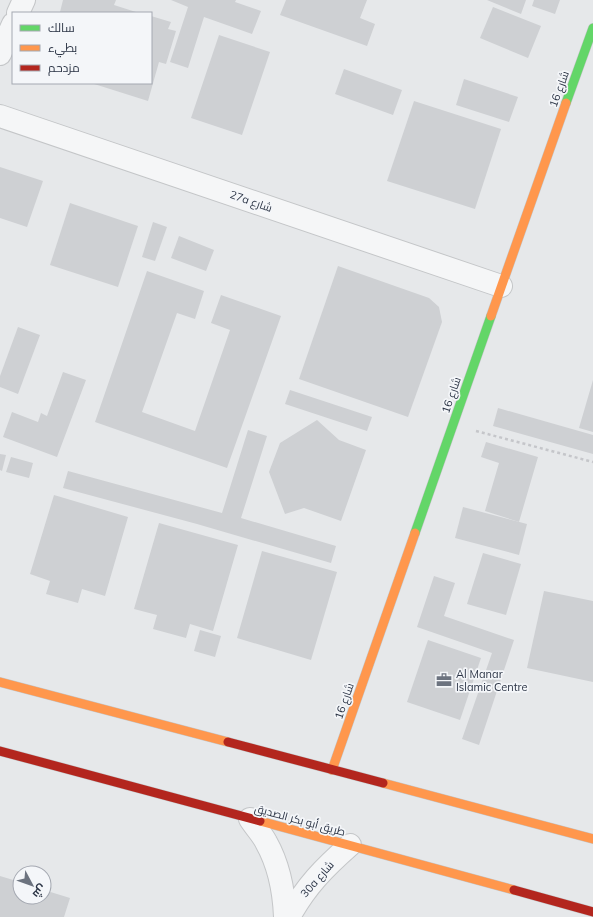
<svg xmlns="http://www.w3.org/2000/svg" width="593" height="917" font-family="Mulish,Cairo,sans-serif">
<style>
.building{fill:#ced0d3}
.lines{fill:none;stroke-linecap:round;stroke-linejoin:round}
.street-casing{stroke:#c4c6c8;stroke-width:24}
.fast-casing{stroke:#c4c6c8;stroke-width:10}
.slow-casing{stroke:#c4c6c8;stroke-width:10}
.jam-casing{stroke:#c4c6c8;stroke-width:10}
.path{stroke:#c5c6ca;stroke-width:2.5;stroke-dasharray:3 3;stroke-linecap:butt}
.street{stroke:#f5f6f7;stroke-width:22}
.fast{stroke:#63d668;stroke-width:9}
.slow{stroke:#ff974d;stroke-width:9}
.jam{stroke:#b3261e;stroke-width:9}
.labels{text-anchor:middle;stroke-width:3.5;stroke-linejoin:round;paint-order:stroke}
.street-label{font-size:11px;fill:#2b3445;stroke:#f4f6f9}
.poi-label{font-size:11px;fill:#2b3445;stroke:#f4f6f9;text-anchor:start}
</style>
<rect width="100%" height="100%" fill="#e6e8ea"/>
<g class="building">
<polygon points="63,0 116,0 114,5 139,13 64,13 60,12"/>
<polygon points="171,0 236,0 235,2 261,11 252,34 204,17 188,68 170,62 188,7"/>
<polygon points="286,0 367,0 360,18 375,24 367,46 280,15"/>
<polygon points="487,0 526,0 521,14"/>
<polygon points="534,0 560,0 555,14 532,6"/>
<polygon points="493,7 541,26 528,58 480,38"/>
<polygon points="151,16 171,22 168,29 176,31 166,64 159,62 148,101 91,83 151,83"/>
<polygon points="219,35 270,52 242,135 191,118"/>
<polygon points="344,69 402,90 393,115 335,94"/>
<polygon points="464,79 518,97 509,122 456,105"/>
<polygon points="414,101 501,129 475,209 387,181"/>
<polygon points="0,167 43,181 27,227 0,218"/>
<polygon points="70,203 138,226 118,287 50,265"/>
<polygon points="153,222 167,227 155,261 142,257"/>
<polygon points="179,236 214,250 206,271 171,258"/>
<polygon points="338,266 429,298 439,307 442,322 408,417 299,379"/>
<polygon points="147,271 204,291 195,319 177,313 142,412 195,431 230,330 211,323 221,295 281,316 227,468 95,422"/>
<polygon points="18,327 40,335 18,394 0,387 0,376"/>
<polygon points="63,372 86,380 57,457 3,437 12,412 38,422 41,413 47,416"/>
<polygon points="593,380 593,432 579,428"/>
<polygon points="290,390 372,417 367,431 285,404"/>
<polygon points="498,408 593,435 593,454 493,426"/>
<polygon points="317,420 339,440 366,450 341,521 304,508 285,514 269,472 280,443"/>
<polygon points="248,430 267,436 241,518 336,546 331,563 197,524 63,488 68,471 222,513"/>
<polygon points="486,442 538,457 519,522 485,511 499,463 481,457"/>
<polygon points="0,454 6,455 2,471 0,470"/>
<polygon points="11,457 33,463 29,478 6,472"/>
<polygon points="54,495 128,517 105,596 82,589 78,603 46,594 50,581 30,574"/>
<polygon points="463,507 527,524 519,555 455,538"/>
<polygon points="159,523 238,545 213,631 190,624 186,638 153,629 157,615 134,609"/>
<polygon points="262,551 337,572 311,660 237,638"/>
<polygon points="483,553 521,564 506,615 467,604"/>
<polygon points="434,576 455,583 444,616 514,640 479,745 462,739 492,653 417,627"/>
<polygon points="544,591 593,601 593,682 527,668"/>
<polygon points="200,630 221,636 215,657 194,651"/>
<polygon points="428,640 481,658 460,720 407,702"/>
<polygon points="0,876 20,882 20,897 44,897 44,890 70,898 64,917 0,917"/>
</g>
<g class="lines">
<defs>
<g id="street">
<polyline points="18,13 24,0"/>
<polyline points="0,54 13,24"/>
<polyline points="0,116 501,286"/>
<path d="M250,819C255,827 262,834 266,842C279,865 284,891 285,917"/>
<path d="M289,917C306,886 324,868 350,845"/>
</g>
<g id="fast">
<polyline points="566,103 593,28"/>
<polyline points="415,533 491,316"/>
</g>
<g id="slow">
<polyline points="491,316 566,103"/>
<polyline points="0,682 228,742"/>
<polyline points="332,770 415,533"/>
<polyline points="383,783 593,839"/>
<polyline points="260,821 514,890"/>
</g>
<g id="jam">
<polyline points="228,742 383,783"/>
<polyline points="0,751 260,821"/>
<polyline points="514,890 593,912"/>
</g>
</defs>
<use href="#street" class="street-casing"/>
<use href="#fast" class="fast-casing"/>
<use href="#slow" class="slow-casing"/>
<use href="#jam" class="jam-casing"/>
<polyline class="path" points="476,431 593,462"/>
<use href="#street" class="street"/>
<use href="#fast" class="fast"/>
<use href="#slow" class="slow"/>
<use href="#jam" class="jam"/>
</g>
<defs>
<symbol id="office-bare" viewBox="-9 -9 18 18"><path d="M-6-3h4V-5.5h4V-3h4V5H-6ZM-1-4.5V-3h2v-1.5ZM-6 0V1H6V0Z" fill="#6c737f" stroke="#f4f6f9" stroke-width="2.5" paint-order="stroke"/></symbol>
</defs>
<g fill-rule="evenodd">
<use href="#office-bare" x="433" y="669" width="22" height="22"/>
</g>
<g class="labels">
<g class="street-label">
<text transform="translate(559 89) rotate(-70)" y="4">شارع 16</text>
<text transform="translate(251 201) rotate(19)" y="4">27a شارع</text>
<text transform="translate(451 395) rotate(-71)" y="4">شارع 16</text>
<text transform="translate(344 701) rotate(-71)" y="4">شارع 16</text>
<text transform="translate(300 820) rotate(15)" y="4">طريق أبو بكر الصديق</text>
<text transform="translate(317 879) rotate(-49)" y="4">30a شارع</text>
</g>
<g class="poi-label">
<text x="456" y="678">Al Manar<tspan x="456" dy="13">Islamic Centre</tspan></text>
</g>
</g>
<rect x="12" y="12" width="140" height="72" fill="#f4f6f9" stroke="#a4a8b1"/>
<rect x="20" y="25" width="20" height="6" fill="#63d668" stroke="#a4a8b1"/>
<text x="48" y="32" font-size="12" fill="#2b3445">سالك</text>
<rect x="20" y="45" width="20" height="6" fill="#ff974d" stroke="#a4a8b1"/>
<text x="48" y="52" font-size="12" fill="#2b3445">بطيء</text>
<rect x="20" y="65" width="20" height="6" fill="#b3261e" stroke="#a4a8b1"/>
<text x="48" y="72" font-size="12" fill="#2b3445">مزدحم</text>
<g transform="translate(32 885) rotate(131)"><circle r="19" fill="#f4f6f9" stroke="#a4a8b1"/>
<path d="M0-3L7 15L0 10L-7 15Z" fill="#6c737f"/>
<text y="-6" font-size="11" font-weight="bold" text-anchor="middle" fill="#2b3445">ش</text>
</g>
</svg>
